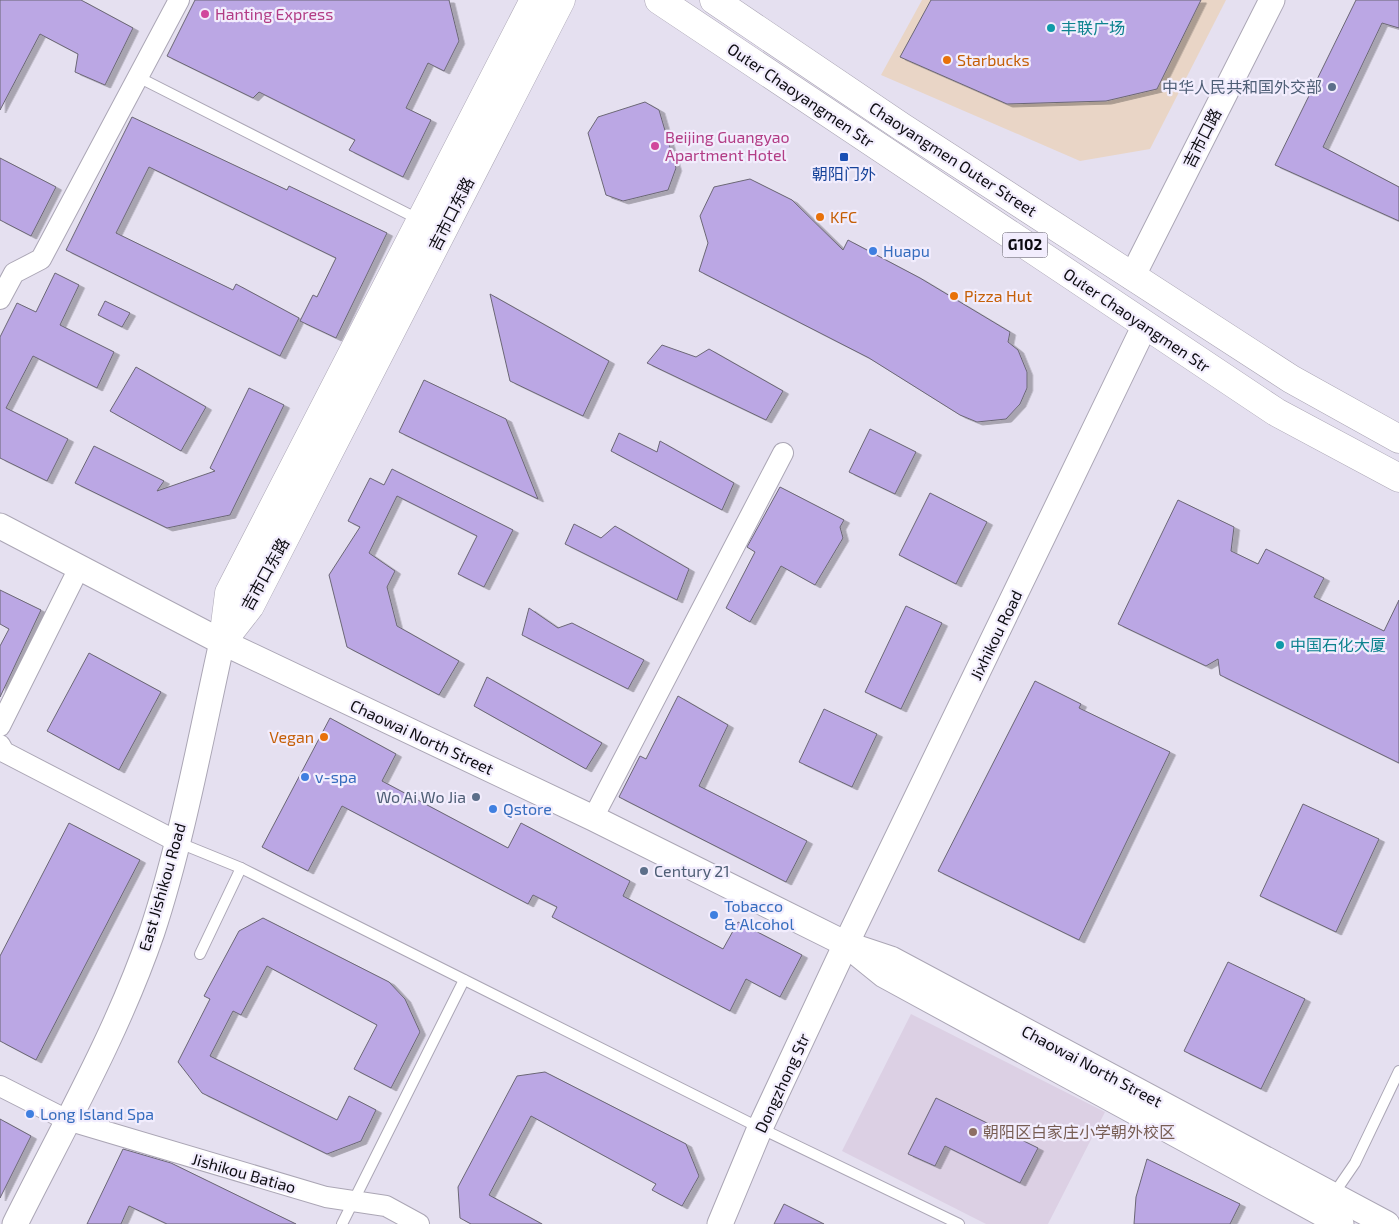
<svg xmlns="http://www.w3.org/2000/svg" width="1399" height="1224" font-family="'Exo 2','Noto Sans SC',sans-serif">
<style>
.commercial{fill:#e9d5c6}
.education{fill:#dcd0e4}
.building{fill:#bba7e4;stroke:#6b6775;filter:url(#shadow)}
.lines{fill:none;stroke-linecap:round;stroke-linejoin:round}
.service-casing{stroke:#aba6b5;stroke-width:12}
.minor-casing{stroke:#aba6b5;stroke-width:22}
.tertiary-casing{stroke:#aba6b5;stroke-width:27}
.secondary-casing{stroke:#aba6b5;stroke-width:29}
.trunk-casing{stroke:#aba6b5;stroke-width:29}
.service{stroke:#fff;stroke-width:10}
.minor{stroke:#fff;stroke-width:20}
.tertiary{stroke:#fff;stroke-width:25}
.secondary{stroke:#fff;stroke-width:28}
.trunk{stroke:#fff;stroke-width:28}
.hotel-dot{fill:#d1479c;stroke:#f2edfd;stroke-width:2}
.culture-dot{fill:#0f9aa8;stroke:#f2edfd;stroke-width:2}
.food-dot{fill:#e8710a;stroke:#f2edfd;stroke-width:2}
.service-dot{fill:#5c6f8a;stroke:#f2edfd;stroke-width:2}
.transit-dot{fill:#1a4fb4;stroke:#f2edfd;stroke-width:2}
.shop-dot{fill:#3f7fe0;stroke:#f2edfd;stroke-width:2}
.education-dot{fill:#8d6e63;stroke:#f2edfd;stroke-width:2}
.labels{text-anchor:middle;stroke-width:4.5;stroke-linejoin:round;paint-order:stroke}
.shield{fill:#f2edfd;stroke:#525058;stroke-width:1}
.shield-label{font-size:15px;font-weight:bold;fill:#0d0c11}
.hotel-label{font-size:16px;fill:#b23c85;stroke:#f2edfd;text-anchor:start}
.culture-label{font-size:16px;fill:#0d838f;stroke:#f2edfd;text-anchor:start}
.food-label{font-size:16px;fill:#c56008;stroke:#f2edfd;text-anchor:start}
.service-label{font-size:16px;fill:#4e5e75;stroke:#f2edfd;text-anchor:end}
.street-label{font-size:16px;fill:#0d0c11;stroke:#f2edfd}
.transit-label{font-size:16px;fill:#164399;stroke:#f2edfd}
.shop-label{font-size:16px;fill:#366cbe;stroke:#f2edfd;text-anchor:start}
.education-label{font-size:16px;fill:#785e54;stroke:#f2edfd;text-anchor:start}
</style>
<defs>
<filter id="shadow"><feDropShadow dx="5.5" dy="3" stdDeviation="0" flood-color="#0004"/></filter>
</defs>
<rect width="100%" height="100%" fill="#e5e0f0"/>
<polygon class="commercial" points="922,0 1226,0 1150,149 1080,161 881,75"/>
<polygon class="education" points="911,1014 1105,1112 1048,1224 986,1224 842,1151"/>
<g class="building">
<polygon points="0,0 81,0 133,28 105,85 75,72 78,54 40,34 0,110"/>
<polygon points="195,0 449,0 459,41 444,71 428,63 406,108 431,120 403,177 349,150 355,140 259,92 253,98 167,56"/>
<polygon points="931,0 1201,0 1157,89 1106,101 1007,104 900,57"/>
<polygon points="1356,0 1399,0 1399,28 1382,23 1323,147 1399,187 1399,221 1275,165"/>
<polygon points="645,102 659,110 676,168 668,190 623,201 606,195 588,133 598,117"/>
<polygon points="132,117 287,190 289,186 387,233 336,338 300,321 313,295 317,297 336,258 149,167 116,233 233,290 236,284 299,318 280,356 66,250"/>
<polygon points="0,158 56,187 31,236 0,220"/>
<polygon points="750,179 792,200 843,250 848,240 920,278 1010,332 1008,342 1018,350 1027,372 1027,388 1020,404 1006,419 977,422 960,415 869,358 699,271 708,243 700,216 714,187"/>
<polygon points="55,273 79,285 60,325 114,352 97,388 33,356 6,408 68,439 47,481 0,458 0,337 17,303 36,312"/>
<polygon points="490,294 609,361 583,416 510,381"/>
<polygon points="105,301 130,313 122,327 98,315"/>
<polygon points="662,345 696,357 709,349 783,391 766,420 647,363"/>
<polygon points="136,367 206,407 181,451 110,411"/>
<polygon points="424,380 506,419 538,499 399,432"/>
<polygon points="249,388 284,405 230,515 167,528 75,483 94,446 164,481 157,491 215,471 210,468"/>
<polygon points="870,429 916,452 895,494 849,472"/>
<polygon points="619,433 657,452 660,441 734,483 722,510 611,451"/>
<polygon points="392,469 513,530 484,587 458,574 477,536 397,496 369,553 395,571 387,587 397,626 459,661 439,695 347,647 329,575 360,527 348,521 370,478 384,485"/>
<polygon points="780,487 844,520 840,527 843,538 815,585 781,566 750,622 726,608 755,552 747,547"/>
<polygon points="930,493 987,522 956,584 899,555"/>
<polygon points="1178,500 1234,527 1231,551 1258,564 1266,549 1324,578 1314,597 1384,631 1399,600 1399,763 1220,675 1218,659 1206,666 1118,624"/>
<polygon points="574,524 601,538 615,526 689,569 677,600 565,544"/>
<polygon points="0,590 41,610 0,697 0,646 9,629 0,624"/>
<polygon points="906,606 942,623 901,709 865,692"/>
<polygon points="529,608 558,628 572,623 644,660 628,689 522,635"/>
<polygon points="89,653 161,692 119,770 47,731"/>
<polygon points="487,677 602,743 586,769 474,706"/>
<polygon points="1035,681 1081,704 1079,708 1170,752 1079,940 938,871"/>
<polygon points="678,696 728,725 699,786 807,841 786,882 619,797 640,756 646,759"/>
<polygon points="824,709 877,734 852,787 799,762"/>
<polygon points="330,718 396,754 382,781 508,848 521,823 630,881 623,896 723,949 738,922 802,955 780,997 746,979 730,1011 552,917 557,907 533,895 528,904 342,806 308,871 262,847"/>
<polygon points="1303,804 1379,839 1336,932 1260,896"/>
<polygon points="69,823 140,860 36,1060 0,1041 0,956"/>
<polygon points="263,918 389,982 405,999 420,1032 391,1088 354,1069 377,1025 267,966 241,1015 233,1011 210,1056 337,1120 349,1096 376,1110 361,1141 327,1154 202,1093 178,1062 210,999 204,996 239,931"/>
<polygon points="1228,962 1305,999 1261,1089 1184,1051"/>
<polygon points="545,1072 686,1144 699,1176 682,1206 652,1190 656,1184 531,1116 489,1195 542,1224 471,1224 460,1218 458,1187 517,1076"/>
<polygon points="936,1098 1038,1148 1020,1183 945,1146 935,1166 908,1154"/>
<polygon points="0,1119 31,1136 0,1198"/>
<polygon points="123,1149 171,1163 296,1224 167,1224 129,1206 121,1224 87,1224"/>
<polygon points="1147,1159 1240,1204 1230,1224 1134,1224 1136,1197"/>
<polygon points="784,1204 824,1224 774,1224"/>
</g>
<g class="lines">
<defs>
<g id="service">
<polyline points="138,77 420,220"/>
<polyline points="177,842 241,868 760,1128 959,1224"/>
<polyline points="200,954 241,868"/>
<polyline points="1333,1195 1355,1163 1399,1071"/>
<polyline points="342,1224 464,980"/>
</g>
<g id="minor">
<polyline points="0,299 14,273 41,259 179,0"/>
<polyline points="0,726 79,568"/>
<polyline points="0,745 4,752 176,841"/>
<polyline points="593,818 783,453"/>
<polyline points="0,1086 67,1120 326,1197 386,1206 419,1224"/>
</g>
<g id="tertiary">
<polyline points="1132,277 1272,0"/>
<polyline points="0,526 222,642 593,818 846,944 891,959 1387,1224"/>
<polyline points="858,954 884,975 1341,1224"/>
<path d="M15,1224C63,1128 117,1034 152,932C182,841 201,736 222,642"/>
<polyline points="720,1224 760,1128 846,944 1145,325"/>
</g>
<g id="secondary">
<polyline points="223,640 229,593 534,0"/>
<polyline points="222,642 250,606 561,0"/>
</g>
<g id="trunk">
<polyline points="659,0 1276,412 1399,478"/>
<polyline points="714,0 902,127 1291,379 1399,439"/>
</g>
</defs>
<use href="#service" class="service-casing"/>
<use href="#minor" class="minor-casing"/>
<use href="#tertiary" class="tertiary-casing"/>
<use href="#secondary" class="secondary-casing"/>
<use href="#trunk" class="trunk-casing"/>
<use href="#service" class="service"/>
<use href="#minor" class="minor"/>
<use href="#tertiary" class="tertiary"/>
<use href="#secondary" class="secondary"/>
<use href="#trunk" class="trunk"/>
</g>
<g class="hotel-dot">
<circle cx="205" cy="14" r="5"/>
<circle cx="655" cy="146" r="5"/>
</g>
<g class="culture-dot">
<circle cx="1051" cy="28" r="5"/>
<circle cx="1280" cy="645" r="5"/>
</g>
<g class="food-dot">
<circle cx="947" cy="60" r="5"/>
<circle cx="820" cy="217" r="5"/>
<circle cx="954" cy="296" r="5"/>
<circle cx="324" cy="737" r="5"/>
</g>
<g class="service-dot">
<circle cx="1332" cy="87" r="5"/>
<circle cx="476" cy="797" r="5"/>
<circle cx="644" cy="871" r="5"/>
</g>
<rect class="transit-dot" x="839" y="152" width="10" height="10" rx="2.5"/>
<g class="shop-dot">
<circle cx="873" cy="251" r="5"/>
<circle cx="305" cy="777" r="5"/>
<circle cx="493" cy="809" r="5"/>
<circle cx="714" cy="915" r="5"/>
<circle cx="30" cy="1114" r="5"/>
</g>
<circle class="education-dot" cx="973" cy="1132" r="5"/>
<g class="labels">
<rect class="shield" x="1002.5" y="232.5" width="45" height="25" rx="4"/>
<g class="shield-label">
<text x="1025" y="250">G102</text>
</g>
<g class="hotel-label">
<text x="215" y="20">Hanting Express</text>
<text x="665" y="143">Beijing Guangyao<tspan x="665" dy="18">Apartment Hotel</tspan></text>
</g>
<g class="culture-label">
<text x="1061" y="34">丰联广场</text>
<text x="1290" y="651">中国石化大厦</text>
</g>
<g class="food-label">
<text x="957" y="66">Starbucks</text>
<text x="830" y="223">KFC</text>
<text x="964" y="302">Pizza Hut</text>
<text x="314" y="743" text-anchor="end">Vegan</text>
</g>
<g class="service-label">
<text x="1322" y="93">中华人民共和国外交部</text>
<text x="466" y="803">Wo Ai Wo Jia</text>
<text x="654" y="877" text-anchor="start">Century 21</text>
</g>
<g class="street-label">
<text transform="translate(801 95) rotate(34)" y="6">Outer Chaoyangmen Str</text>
<text transform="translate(1202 138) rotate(-63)" y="6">吉市口路</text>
<text transform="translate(953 159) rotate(33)" y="6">Chaoyangmen Outer Street</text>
<text transform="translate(451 214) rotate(-63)" y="6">吉市口东路</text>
<text transform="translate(1137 320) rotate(34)" y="6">Outer Chaoyangmen Str</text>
<text transform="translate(265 574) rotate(-61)" y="6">吉市口东路</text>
<text transform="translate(996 635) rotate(-64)" y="6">Jixhikou Road</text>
<text transform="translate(422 737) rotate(25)" y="6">Chaowai North Street</text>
<text transform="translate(162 887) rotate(-74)" y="6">East Jishikou Road</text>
<text transform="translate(1092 1066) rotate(28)" y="6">Chaowai North Street</text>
<text transform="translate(782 1083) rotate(-65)" y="6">Dongzhong Str</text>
<text transform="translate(244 1173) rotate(16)" y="6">Jishikou Batiao</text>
</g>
<g class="transit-label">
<text x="844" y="180">朝阳门外</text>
</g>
<g class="shop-label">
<text x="883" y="257">Huapu</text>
<text x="315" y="783">v-spa</text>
<text x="503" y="815">Qstore</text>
<text x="724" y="912">Tobacco<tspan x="724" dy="18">&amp; Alcohol</tspan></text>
<text x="40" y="1120">Long Island Spa</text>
</g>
<g class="education-label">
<text x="983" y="1138">朝阳区白家庄小学朝外校区</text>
</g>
</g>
</svg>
